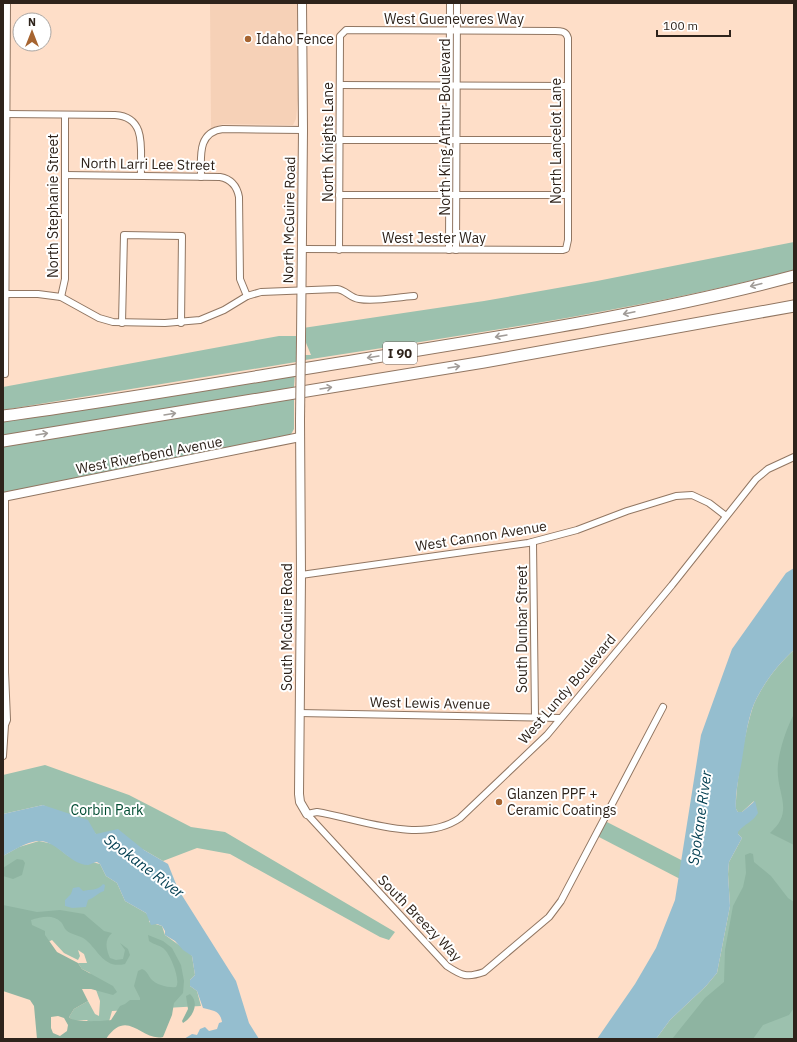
<svg xmlns="http://www.w3.org/2000/svg" width="797" height="1042" font-family="'IBM Plex Sans',sans-serif">
<style>
.built{fill:#f6d1b7}
.green{fill:#9cc1ae}
.forest{fill:#8eb4a1;fill-rule:evenodd}
.water{fill:#95becf}
.lines{fill:none;stroke-linecap:round;stroke-linejoin:round}
.street-casing{stroke:#917662;stroke-width:8}
.secondary-casing{stroke:#917662;stroke-width:10}
.highway-casing{stroke:#917662;stroke-width:13}
.street{stroke:#fff;stroke-width:6}
.secondary{stroke:#fff;stroke-width:8}
.highway{stroke:#fff;stroke-width:11}
.secondary-bridge-casing{stroke:#917662;stroke-width:10;stroke-linecap:butt}
.secondary-bridge{stroke:#fff;stroke-width:8}
.oneway{stroke:#a19c98}
.poi-dot{fill:#a66430;stroke:#fff;stroke-width:1.5}
.labels{text-anchor:middle;stroke-width:4;stroke-linejoin:round;paint-order:stroke}
.shield{fill:#fff;stroke:#6d655f;stroke-width:1}
.shield-label{font-size:13px;font-weight:bold;fill:#2e231b}
.street-label{font-size:14px;fill:#2e231b;stroke:#fff}
.poi-label{font-size:14px;fill:#2e231b;stroke:#fff;text-anchor:start}
.park-label{font-size:14px;fill:#004c32;stroke:#fff}
.water-label{font-size:15px;font-style:italic;fill:#013d50;stroke:#fff}
</style>
<rect width="100%" height="100%" fill="#fedec8"/>
<polygon class="built" points="210,3 297,3 298,99 296,119 293,125 223,124 211,128"/>
<g class="green">
<path d="M794,242V270C633,311 469,334 305,360V355H311L304,338L303,328L484,301L597,281Z"/>
<polygon points="279,336 296,336 296,362 3,410 3,387"/>
<polygon points="295,373 294,387 236,398 3,435 3,421"/>
<polygon points="294,398 294,429 290,436 3,494 3,445"/>
<path d="M794,650V1039H656L670,1020L706,986L717,973L730,906L728,874L729,862L742,838L738,834L737,832L747,822L754,801L742,812H738L736,809C735,786 746,725 754,704C763,684 778,664 794,650Z"/>
<polygon points="45,765 129,795 191,827 225,832 395,932 389,940 380,937 230,854 197,848 163,861 144,850 96,834 43,805 3,814 3,775"/>
<polygon points="605,821 687,863 684,881 597,836"/>
<polygon points="39,841 53,844 68,856 100,864 106,876 117,883 125,901 146,913 149,917 149,922 162,926 165,935 190,953 192,956 195,975 190,980 190,986 197,991 201,1006 112,1011 104,1039 87,1020 74,1021 69,1017 74,1009 88,1001 95,1014 99,1016 100,1001 90,973 82,969 78,963 87,963 84,954 78,950 80,956 78,960 64,953 52,940 3,965 3,856 19,847"/>
</g>
<g class="forest">
<path d="M794,714V845L770,833C796,810 775,794 778,764C780,748 786,729 794,714Z"/>
<polygon points="750,853 753,854 754,862 771,876 788,898 794,902 794,1008 789,1015 763,1025 753,1039 672,1039 705,998 724,982 725,950 733,906 743,887 746,873 745,855"/>
<polygon points="17,859 23,860 25,863 22,875 13,879 3,876 3,868"/>
<path d="M3,905L37,912L60,910L84,914L104,931L112,933C104,940 106,949 110,958L116,960L123,959L125,950L120,943L128,949L130,955L125,964C104,969 99,951 86,940C80,935 71,935 66,930C64,928 63,924 61,922C53,914 41,917 31,920L32,925L45,931V935L57,952L78,963L82,969L113,986L117,992L113,995L91,989H82L88,1001L74,1009L69,1017C73,1023 104,1021 111,1020L120,1006L125,1004L130,1000H140V998L134,986L138,971L142,969C147,971 148,975 151,979C156,985 169,988 176,987C181,981 171,956 165,950C161,945 154,945 149,941L148,935L163,941L172,948L181,965L184,981L183,993L174,1003L172,1015L163,1037C141,1042 128,1007 106,1039H37L34,1006L30,1000L3,991ZM58,1016L64,1018L68,1025L67,1031L60,1036L53,1033L51,1028V1017Z"/>
<path d="M190,994C200,1003 193,1017 183,1023L182,1021L188,1009L186,996Z"/>
</g>
<g class="water">
<path d="M794,568V650C778,664 763,684 754,704C747,721 745,742 742,760C739,776 735,793 736,809L738,812H742L755,801L758,813C753,822 744,824 738,832V834L742,838L729,862L728,874L730,906L717,973L706,986L670,1020L656,1039H597L635,984L656,948L675,900L701,735L732,649L786,573Z"/>
<path d="M43,805L88,820L96,834L118,829L144,850L168,864L178,889L236,981L249,1023L259,1039H184L192,1034L197,1035L200,1029L205,1027L209,1031L217,1029L219,1023L222,1022C220,1010 213,1011 203,1008L197,991L190,986V980L195,975L192,956L183,950L175,941L165,935V931L162,926L157,924L151,925L146,913L125,901L117,883L106,876L100,864L97,862C94,862 90,865 88,865C68,864 57,839 37,841C25,843 14,850 3,856V814Z"/>
<path d="M103,884L105,885L104,891C97,893 95,898 88,900L86,907L72,908L65,906V900L71,894L73,888L79,887L83,891C90,889 98,891 103,884Z"/>
</g>
<g class="lines">
<defs>
<g id="street">
<polyline points="340,85 568,86"/>
<path d="M6,114L115,115C148,117 140,151 141,175"/>
<polyline points="339,140 568,140"/>
<path d="M65,175L220,177C231,179 237,186 239,197L240,279L247,296"/>
<path d="M201,177C201,157 197,132 223,129L303,130"/>
<polyline points="339,195 568,195"/>
<path d="M301,249L563,250L566,249L568,240V38C566,30 559,31 552,31L346,30L340,36L339,250"/>
<polyline points="449,250 450,3"/>
<polyline points="456,250 457,3"/>
<path d="M3,294H38L61,297L99,318L113,322L165,323L200,320L224,310L247,296L261,292L337,289C346,290 350,298 359,299C376,302 396,297 414,296"/>
<polyline points="61,297 65,279 65,115"/>
<polyline points="122,323 124,235 182,236 181,323"/>
<polyline points="5,374 7,3"/>
<polyline points="533,542 535,717"/>
<polyline points="301,575 528,543 577,530 627,511 676,496 692,495 709,503 726,516"/>
<path d="M663,707L561,901L549,917L484,972C467,978 462,976 447,966L307,814L317,812C360,819 421,845 460,818L547,735L672,585L756,479L768,469L794,457"/>
<polyline points="299,713 560,718"/>
<polyline points="3,756 5,725 7,720 5,672 5,497"/>
</g>
<g id="secondary">
<polyline points="301,339 303,130 302,3"/>
<polyline points="300,420 301,575 299,794 300,802 307,814"/>
<polyline points="3,497 300,437"/>
</g>
<g id="highway">
<path d="M3,416C122,400 240,379 358,360C504,336 651,314 794,276"/>
<polyline points="3,441 484,362 794,306"/>
</g>
</defs>
<use href="#street" class="street-casing"/>
<use href="#secondary" class="secondary-casing"/>
<use href="#highway" class="highway-casing"/>
<use href="#street" class="street"/>
<use href="#secondary" class="secondary"/>
<use href="#highway" class="highway"/>
<defs>
<polyline id="secondary-bridge" points="300,420 301,339"/>
</defs>
<use href="#secondary-bridge" class="secondary-bridge-casing"/>
<use href="#secondary-bridge" class="secondary-bridge"/>
</g>
<defs><path id="oneway-shaft" d="M-6 0H5M1.5-3L5.5 0L1.5 3" fill="none" stroke-width="1.6" stroke-linecap="round" stroke-linejoin="round"/></defs>
<g class="oneway">
<use href="#oneway-shaft" transform="translate(756 285) rotate(166)"/>
<use href="#oneway-shaft" transform="translate(629 313) rotate(168)"/>
<use href="#oneway-shaft" transform="translate(501 336) rotate(170)"/>
<use href="#oneway-shaft" transform="translate(373 357) rotate(171)"/>
<use href="#oneway-shaft" transform="translate(454 367) rotate(-9)"/>
<use href="#oneway-shaft" transform="translate(326 388) rotate(-9)"/>
<use href="#oneway-shaft" transform="translate(170 414) rotate(-9)"/>
<use href="#oneway-shaft" transform="translate(42 434) rotate(-9)"/>
</g>
<g class="poi-dot">
<circle cx="248" cy="39" r="4"/>
<circle cx="499" cy="802" r="4"/>
</g>
<g class="labels">
<rect class="shield" x="383" y="342" width="34" height="22" rx="3"/>
<g class="shield-label">
<text x="400" y="358">I 90</text>
</g>
<g class="street-label">
<text x="454" y="24">West Gueneveres Way</text>
<text transform="translate(445 127) rotate(-90)" y="5">North King Arthur Boulevard</text>
<text transform="translate(556 141) rotate(-90)" y="5">North Lancelot Lane</text>
<text transform="translate(328 142) rotate(-90)" y="5">North Knights Lane</text>
<text transform="translate(148 164) rotate(1)" y="5">North Larri Lee Street</text>
<text transform="translate(53 206) rotate(-90)" y="5">North Stephanie Street</text>
<text transform="translate(289 220) rotate(-89)" y="5">North McGuire Road</text>
<text x="434" y="243">West Jester Way</text>
<text transform="translate(149 455) rotate(-11)" y="5">West Riverbend Avenue</text>
<text transform="translate(481 536) rotate(-9)" y="5">West Cannon Avenue</text>
<text transform="translate(287 627) rotate(-90)" y="5">South McGuire Road</text>
<text transform="translate(522 629) rotate(-90)" y="5">South Dunbar Street</text>
<text transform="translate(567 689) rotate(-49)" y="5">West Lundy Boulevard</text>
<text transform="translate(430 703) rotate(1)" y="5">West Lewis Avenue</text>
<text transform="translate(420 918) rotate(46)" y="5">South Breezy Way</text>
</g>
<g class="poi-label">
<text x="256" y="44">Idaho Fence</text>
<text x="507" y="799">Glanzen PPF +<tspan x="507" dy="16">Ceramic Coatings</tspan></text>
</g>
<g class="park-label">
<text x="107" y="815">Corbin Park</text>
</g>
<g class="water-label">
<text transform="translate(700 818) rotate(-82)" y="5">Spokane River</text>
<text transform="translate(144 866) rotate(37)" y="5">Spokane River</text>
</g>
</g>
<rect width="797" height="1042" fill="none" stroke="#2e231b" stroke-width="8"/>
<g transform="translate(32 32)"><circle r="19" fill="#ffffff" stroke="#aba7a4"/>
<path d="M0-3L7 15L0 10L-7 15Z" fill="#a66430"/>
<text y="-6" font-size="11" font-weight="bold" text-anchor="middle" fill="#2e231b">N</text>
</g>
<path d="M657 30v6h73v-6" fill="none" stroke="#2e231b" stroke-width="2"/>
<text x="663" y="30" font-size="12" fill="#2e231b" stroke="#ffffff" stroke-width="3" paint-order="stroke">100 m</text>
</svg>
